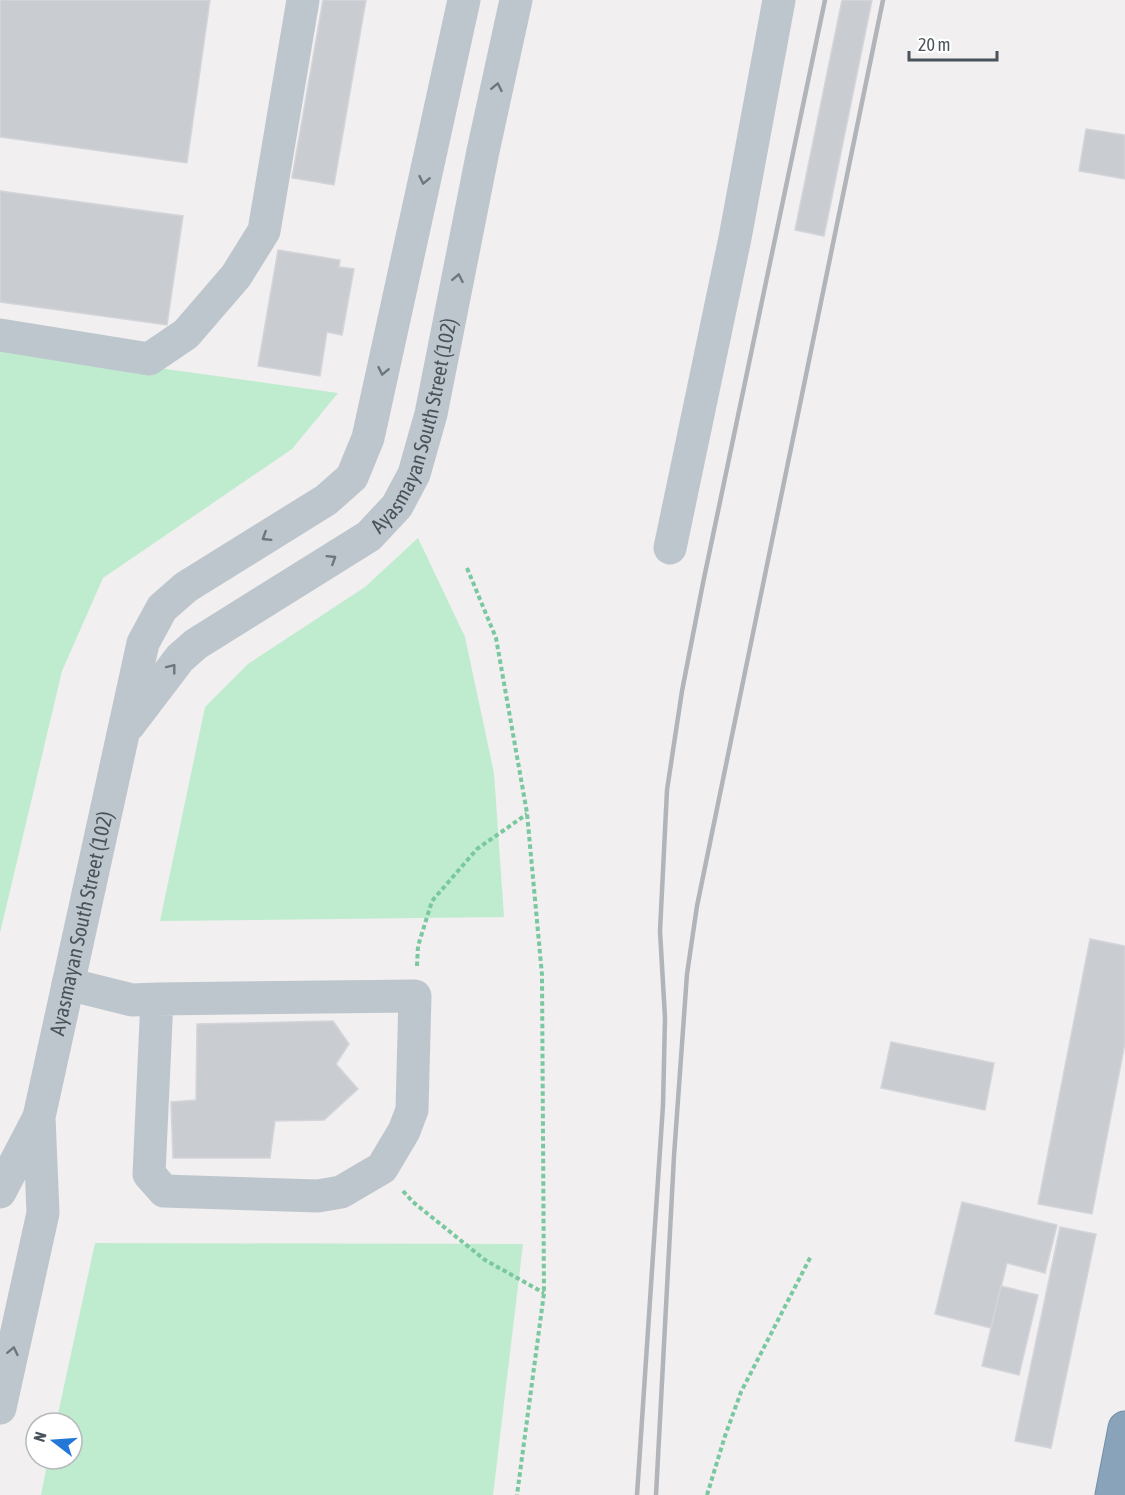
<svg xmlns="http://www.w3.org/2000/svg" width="1125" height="1495" font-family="'Asap Condensed',sans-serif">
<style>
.green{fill:#bfeccf}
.building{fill:#c9ccd1;stroke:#d3d5da;stroke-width:1.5}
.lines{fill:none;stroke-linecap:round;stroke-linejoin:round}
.highway-casing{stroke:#748ea6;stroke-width:35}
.path{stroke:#79c89f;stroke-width:4;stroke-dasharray:4.5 3;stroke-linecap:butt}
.minor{stroke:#bec6cd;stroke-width:33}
.highway{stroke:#89a3bb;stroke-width:33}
.rail{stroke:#b1b4b9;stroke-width:4.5}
.oneway{stroke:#6b767d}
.labels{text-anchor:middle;stroke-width:6;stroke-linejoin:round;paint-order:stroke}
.street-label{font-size:21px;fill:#48535b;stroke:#fff}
</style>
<rect width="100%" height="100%" fill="#f1efef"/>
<g class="green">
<polygon points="0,346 338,393 292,449 103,578 62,671 0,933"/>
<polygon points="418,538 465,637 494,773 504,917 160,921 205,707 248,664 365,587"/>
<polygon points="95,1243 523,1244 493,1495 41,1495 48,1459 72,1459 72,1423 56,1423"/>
</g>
<g class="building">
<polygon points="0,0 210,0 187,163 0,137"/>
<polygon points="323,0 366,0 334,185 292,178"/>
<polygon points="842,0 872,0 824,236 795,230"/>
<polygon points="1086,129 1125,135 1125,179 1079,171"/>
<polygon points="0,191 183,216 167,325 0,302"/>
<polygon points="278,250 340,260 339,267 354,269 342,335 327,332 320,376 258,366"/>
<polygon points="1090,939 1125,946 1125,1043 1092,1214 1038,1204"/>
<polygon points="333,1021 349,1044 336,1064 358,1089 324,1120 275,1121 270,1158 173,1158 171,1102 196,1100 197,1024"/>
<polygon points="891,1042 994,1063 985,1110 881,1088"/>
<polygon points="962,1202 1057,1225 1045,1273 1007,1263 991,1328 935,1314"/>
<polygon points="1060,1227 1096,1234 1051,1448 1015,1441"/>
<polygon points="1001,1286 1038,1295 1019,1375 982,1366"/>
</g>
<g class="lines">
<defs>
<polyline id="highway" points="1112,1495 1125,1428"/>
</defs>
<use href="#highway" class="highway-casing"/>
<g class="path">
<polyline points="467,568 496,638 527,813 542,975 544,1293 517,1495"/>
<polyline points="417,966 418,946 432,901 477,849 527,814"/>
<polyline points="403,1191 413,1202 485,1260 544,1293"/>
<polyline points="707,1495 725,1436 741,1392 811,1256"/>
</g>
<g class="minor">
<polyline points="0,335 149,359 186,334 236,276 264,231 303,0"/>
<polyline points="670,548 735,238 779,0"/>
<path id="s1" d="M129,725L180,658L196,644L369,536L397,506L414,474L431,414L483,151L516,0"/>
<polyline points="68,984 132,1000 157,999 149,1174 164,1191 318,1196 341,1192 382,1168 404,1131 412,1110 415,996 157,999"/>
<polyline points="0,1192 38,1119"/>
<path id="s2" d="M0,1408L43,1213L39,1117L143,643L162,608L186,587L326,500L352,477L368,438L464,0"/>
</g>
<use href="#highway" class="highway"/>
<g class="rail">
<polyline points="637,1495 663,1105 665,1018 660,931 667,790 682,691 703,583 825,0"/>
<polyline points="656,1495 674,1156 687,974 697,906 883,0"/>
</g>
</g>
<defs><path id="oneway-chevron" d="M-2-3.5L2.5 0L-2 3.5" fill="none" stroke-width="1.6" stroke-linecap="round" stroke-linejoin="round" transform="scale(1.5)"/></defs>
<g class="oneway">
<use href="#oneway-chevron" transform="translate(497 87) rotate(-78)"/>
<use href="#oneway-chevron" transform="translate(424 180) rotate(102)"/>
<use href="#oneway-chevron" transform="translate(458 278) rotate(-79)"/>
<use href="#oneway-chevron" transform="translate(383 371) rotate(102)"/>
<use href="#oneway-chevron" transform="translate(266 537) rotate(148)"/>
<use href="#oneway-chevron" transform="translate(332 559) rotate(-32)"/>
<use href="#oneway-chevron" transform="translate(172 668) rotate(-52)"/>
<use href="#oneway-chevron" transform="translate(13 1351) rotate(-78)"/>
</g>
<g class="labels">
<g class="street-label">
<text dy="7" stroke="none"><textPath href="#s1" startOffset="432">Ayasmayan South Street (102)</textPath></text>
<text dy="7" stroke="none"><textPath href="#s2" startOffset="494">Ayasmayan South Street (102)</textPath></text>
</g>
</g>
<g transform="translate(54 1441) rotate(287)"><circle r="28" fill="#ffffff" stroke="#b6babd" stroke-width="1.5"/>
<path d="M0-4.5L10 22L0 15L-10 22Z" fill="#2377d7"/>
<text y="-9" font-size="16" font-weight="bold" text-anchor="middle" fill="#48535b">N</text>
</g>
<path d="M909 51v9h88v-9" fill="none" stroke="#48535b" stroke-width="3"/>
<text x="918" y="51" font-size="18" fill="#48535b" stroke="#ffffff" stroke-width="4.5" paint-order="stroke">20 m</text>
</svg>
